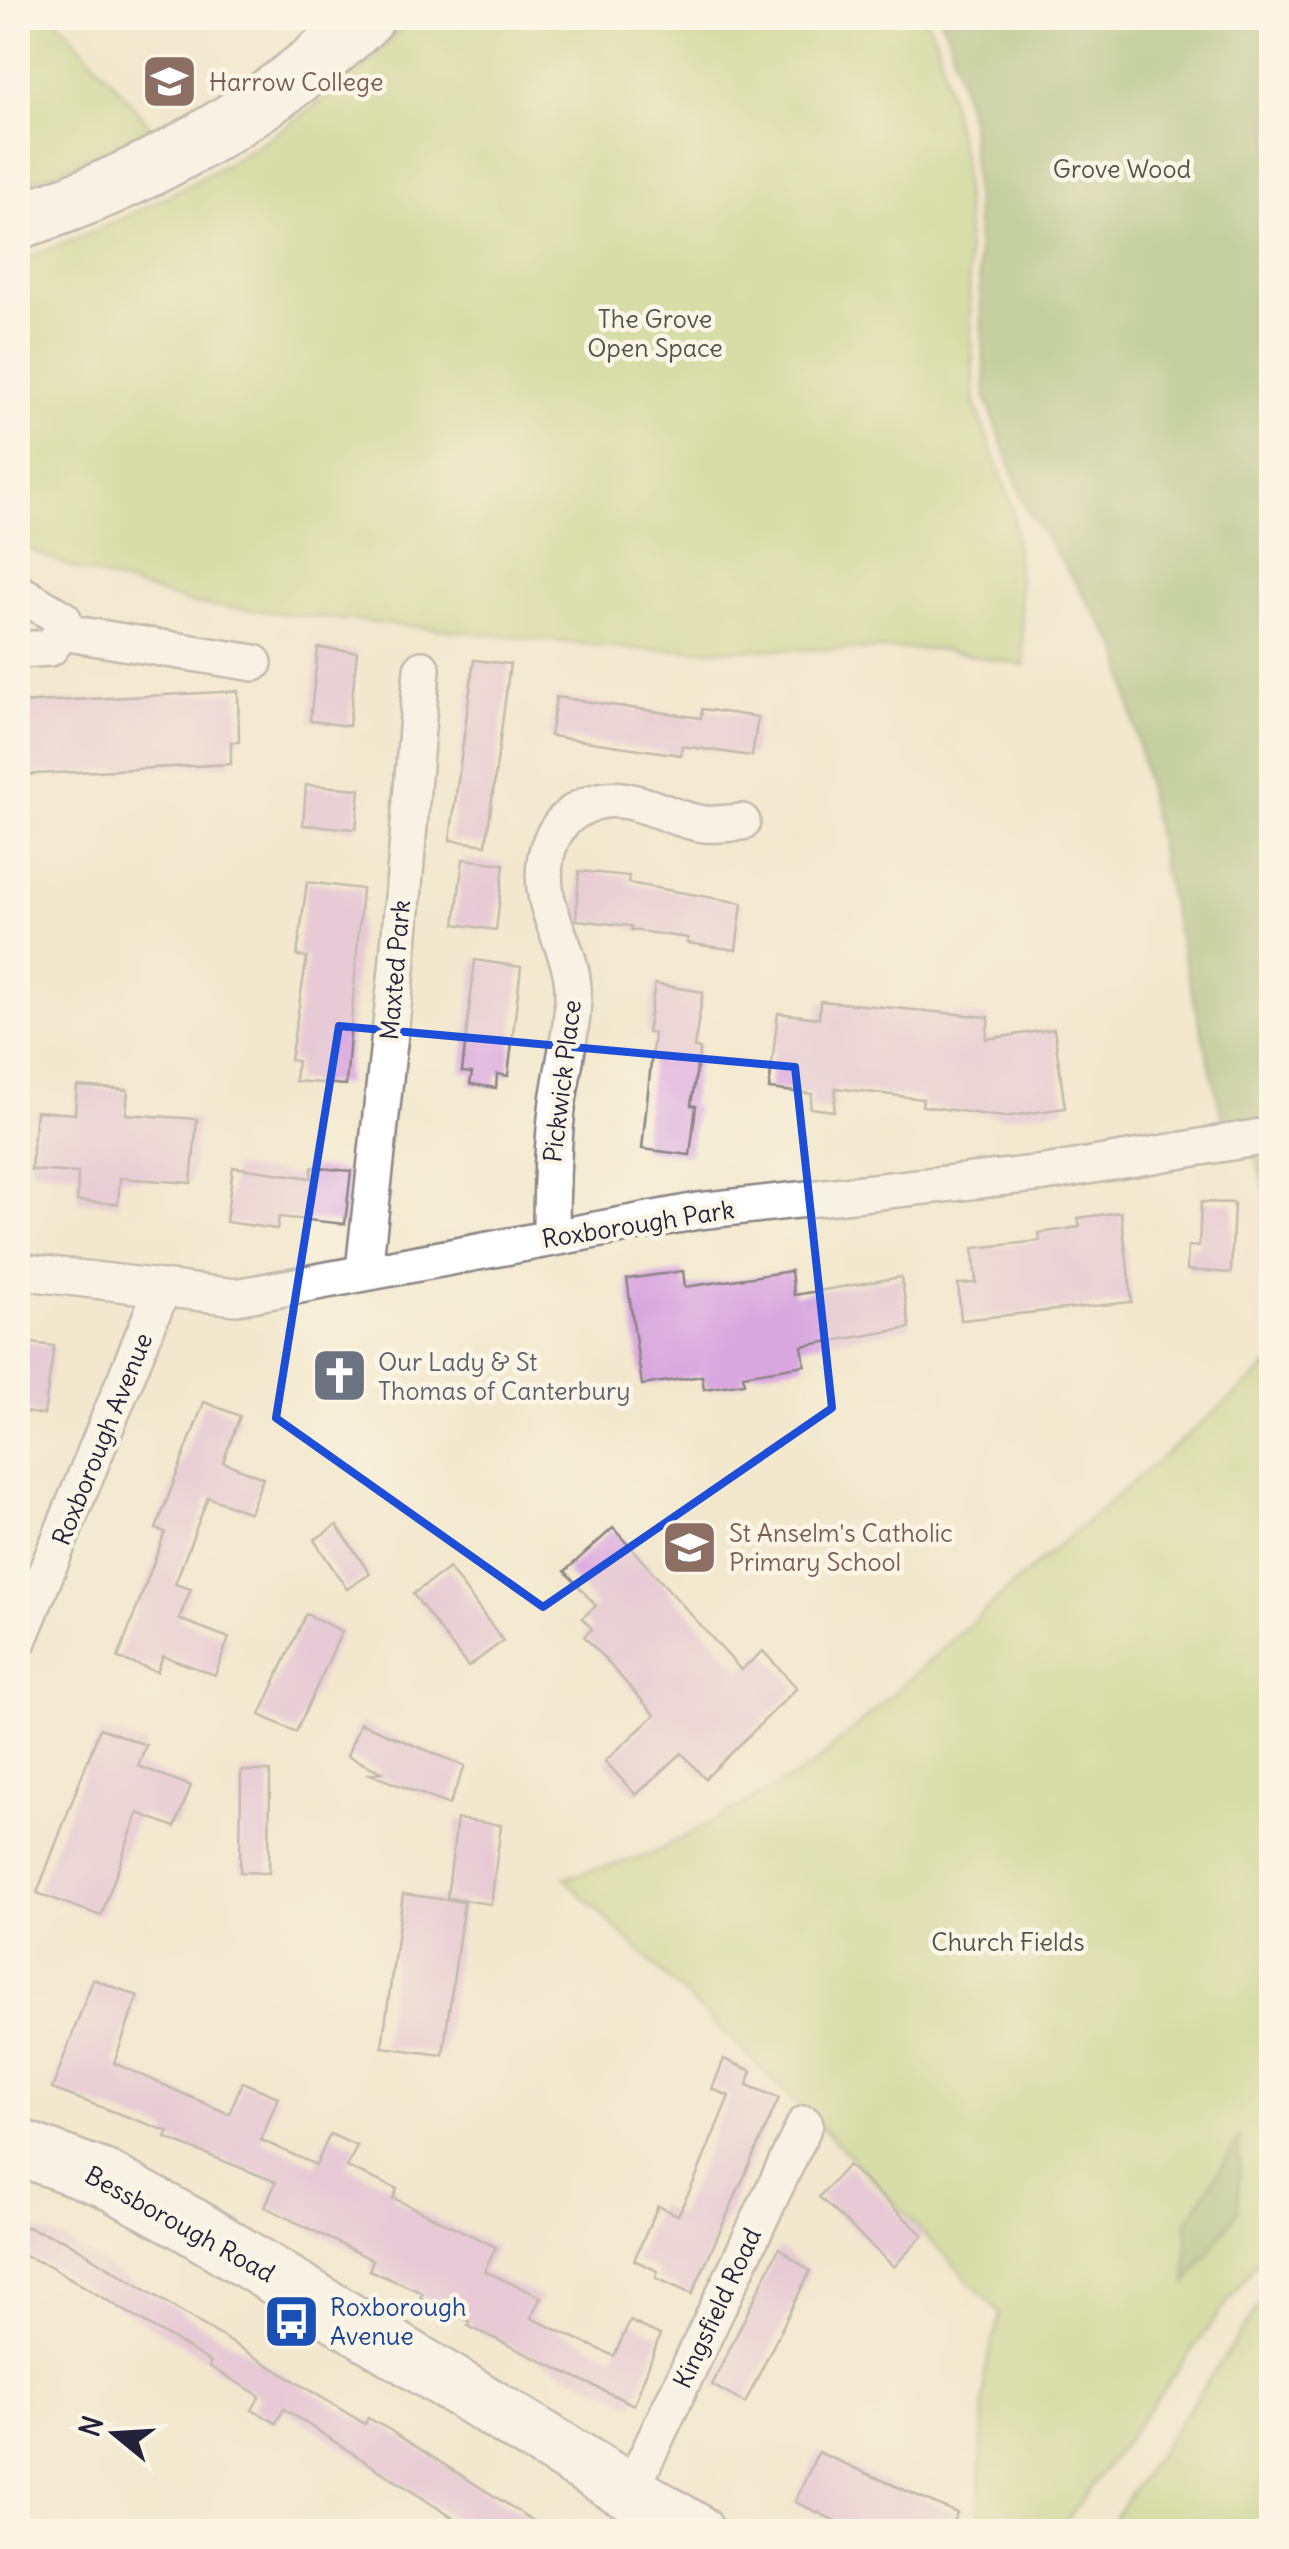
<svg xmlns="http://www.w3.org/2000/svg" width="1289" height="2549" font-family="Delius,sans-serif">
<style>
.green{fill:#b4d077;stroke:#6b7959;stroke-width:2.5}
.forest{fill:#8fb268;stroke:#586a52;stroke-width:2.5}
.building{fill:#d9a7df}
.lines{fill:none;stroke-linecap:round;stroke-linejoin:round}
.street-casing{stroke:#8a8584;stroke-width:40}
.primary-casing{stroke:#8a8584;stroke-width:60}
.street{stroke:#fff;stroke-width:35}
.primary{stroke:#fff;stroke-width:55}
.marked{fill:none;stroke:#1d4ed8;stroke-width:8;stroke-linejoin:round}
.labels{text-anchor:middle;stroke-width:9;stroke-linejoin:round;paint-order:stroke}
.education-label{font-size:25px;fill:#785e54;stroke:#fcf5e5;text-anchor:start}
.park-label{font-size:25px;fill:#4e564d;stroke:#fcf5e5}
.street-label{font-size:25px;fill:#22223b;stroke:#fcf5e5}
.worship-label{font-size:25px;fill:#5b616d;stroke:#fcf5e5;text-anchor:start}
.transit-label{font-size:25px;fill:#164399;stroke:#fcf5e5;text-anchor:start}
</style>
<rect width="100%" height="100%" fill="#fcf5e5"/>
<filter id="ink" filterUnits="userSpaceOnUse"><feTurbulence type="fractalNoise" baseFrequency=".01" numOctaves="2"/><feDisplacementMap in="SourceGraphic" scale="20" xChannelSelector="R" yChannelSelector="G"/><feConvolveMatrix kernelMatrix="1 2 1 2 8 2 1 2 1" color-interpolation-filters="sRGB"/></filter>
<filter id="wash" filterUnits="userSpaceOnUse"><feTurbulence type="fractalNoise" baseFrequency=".0048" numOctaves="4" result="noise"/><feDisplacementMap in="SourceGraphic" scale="40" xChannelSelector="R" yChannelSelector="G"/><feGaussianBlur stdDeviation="2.25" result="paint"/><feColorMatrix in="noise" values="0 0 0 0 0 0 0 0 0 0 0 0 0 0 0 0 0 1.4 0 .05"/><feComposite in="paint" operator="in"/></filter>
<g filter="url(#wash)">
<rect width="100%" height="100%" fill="#f3e8cd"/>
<g class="green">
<polygon points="18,18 57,18 152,127 82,162 18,186"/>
<path d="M409,18H925L937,40L963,159L975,404L1013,507L1025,666L939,649L641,650L194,604L73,568L18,545V260C136,222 334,117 409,18Z"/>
<polygon points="1271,1364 1271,2243 1059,2531 978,2531 985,2373 1000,2313 830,2136 564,1878 650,1855 810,1768 1032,1568"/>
<polygon points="1271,2289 1271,2531 1105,2531 1267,2294"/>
</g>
<g class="forest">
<polygon points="940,18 1271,18 1271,1208 1245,1125 1224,1124 1168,893 1119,649 1026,508 986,399 970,120 948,34"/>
<polygon points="1240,2137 1238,2211 1187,2283 1187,2222"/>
</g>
<g id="blocks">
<g class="building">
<polygon points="318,648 357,652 349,726 310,721"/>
<polygon points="474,660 510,664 486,845 450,840"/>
<polygon points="238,691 239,742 231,742 231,764 18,775 18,703"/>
<polygon points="556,697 701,718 702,709 758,717 752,756 682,746 681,755 550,736"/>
<polygon points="306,785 360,789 356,829 303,825"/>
<polygon points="463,859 504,864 496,930 455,924"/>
<polygon points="579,871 629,876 628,883 742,903 736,950 687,943 688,938 631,930 631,926 576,920"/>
<polygon points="307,882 362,889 346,1085 295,1081 297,1061 290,1060 307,957 297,956"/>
<polygon points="475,960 521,967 508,1076 497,1074 496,1088 470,1084 472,1073 462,1072"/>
<polygon points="655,984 703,992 694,1048 700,1049 691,1105 696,1106 690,1155 642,1149 654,1034 647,1033"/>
<polygon points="820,1001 989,1017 986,1039 1054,1029 1065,1108 1004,1117 922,1106 923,1099 836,1088 834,1111 810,1108 812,1094 769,1089 778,1013 819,1018"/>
<polygon points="77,1086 128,1090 126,1114 197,1119 191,1183 120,1178 118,1204 77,1201 78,1173 31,1170 36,1111 75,1114"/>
<polygon points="233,1167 311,1178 312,1167 351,1171 345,1224 279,1217 277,1229 226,1222"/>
<polygon points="1201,1202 1234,1203 1231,1273 1187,1270 1188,1246 1199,1247"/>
<polygon points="1121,1212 1132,1302 961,1320 958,1284 976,1283 973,1248 1040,1241 1039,1233 1080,1227 1078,1218"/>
<polygon points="683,1271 685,1287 791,1271 794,1295 901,1277 910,1328 802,1346 805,1365 743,1375 744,1383 704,1389 702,1376 642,1385 627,1279"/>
<polygon points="18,1341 54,1346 44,1415 18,1411"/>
<polygon points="204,1402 240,1416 223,1462 263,1478 250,1513 208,1497 175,1584 191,1589 179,1619 229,1638 215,1675 163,1656 157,1672 118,1658 165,1532 156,1529"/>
<polygon points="337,1525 370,1574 347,1589 314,1540"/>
<polygon points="613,1528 741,1670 763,1651 797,1688 705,1779 682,1753 636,1795 605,1761 655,1715 584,1636 592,1629 582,1618 596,1606 565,1571"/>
<polygon points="449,1568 503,1641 468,1667 413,1594"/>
<polygon points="306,1614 342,1631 296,1732 260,1715"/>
<polygon points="360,1723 465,1766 449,1805 370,1774 382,1772 347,1756"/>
<polygon points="100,1728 146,1745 138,1766 191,1786 175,1827 138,1813 101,1916 37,1893"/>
<polygon points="241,1771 270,1771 269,1873 240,1872"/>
<polygon points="457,1819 501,1825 491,1904 447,1898"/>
<polygon points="403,1894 464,1902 443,2055 382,2047"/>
<polygon points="93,1979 138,1996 114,2063 229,2114 242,2082 278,2097 261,2140 316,2165 330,2134 357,2146 347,2167 397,2189 393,2198 496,2247 484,2271 541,2297 531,2318 614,2356 630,2321 660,2335 634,2405 468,2326 471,2322 420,2298 423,2293 369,2270 373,2260 265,2207 276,2182 166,2138 169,2132 52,2089"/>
<polygon points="724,2059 752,2071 747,2085 779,2098 692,2294 656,2278 658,2271 634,2260 658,2206 678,2215 696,2177 729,2096 712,2089"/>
<polygon points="848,2165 923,2235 894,2267 819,2197"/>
<polygon points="18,2224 64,2240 365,2424 368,2418 388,2429 551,2532 475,2532 284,2409 276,2423 252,2410 260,2396 209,2366 211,2362 48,2265 18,2254"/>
<polygon points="779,2248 810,2271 745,2403 712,2385"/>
<polygon points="818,2452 957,2513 949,2532 859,2532 795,2502"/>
</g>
</g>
</g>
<g filter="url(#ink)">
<use href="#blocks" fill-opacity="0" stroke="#8a8584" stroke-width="2.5"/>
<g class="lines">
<defs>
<g id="street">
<polyline points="18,592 63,619 62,632"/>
<polyline points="62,632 254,663"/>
<polyline points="18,650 50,648 62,632"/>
<path d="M551,1238C551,1192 552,1147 558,1101C563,1065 574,1025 573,988C571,943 536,910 546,856C551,833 565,814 587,805C628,787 665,819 704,824C716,825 730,823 742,822"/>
<polyline points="364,1270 397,970 422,669"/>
<polyline points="18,1271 236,1297 698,1211 1045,1173 1261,1137"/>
<polyline points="18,1641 161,1292"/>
<polyline points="630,2492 805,2124"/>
</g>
<g id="primary">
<path d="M18,221C146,181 268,110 366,18"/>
<polyline points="18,2147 106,2179 190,2225 696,2532"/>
</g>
</defs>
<use href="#street" class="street-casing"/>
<use href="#primary" class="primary-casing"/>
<use href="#street" class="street"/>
<use href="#primary" class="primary"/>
</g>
</g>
<path d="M0 0H1289V2549H0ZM339,1026L795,1067L832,1408L543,1607L276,1418Z" fill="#f3e8cd" fill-opacity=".55" fill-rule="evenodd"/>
<path class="marked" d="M339,1026L795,1067L832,1408L543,1607L276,1418Z"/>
<defs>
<symbol id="university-square" viewBox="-11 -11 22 22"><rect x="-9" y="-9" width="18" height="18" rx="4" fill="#8d6e63" stroke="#fcf5e5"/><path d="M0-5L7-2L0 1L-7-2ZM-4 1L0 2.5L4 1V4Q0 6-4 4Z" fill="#fff"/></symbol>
<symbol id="church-square" viewBox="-11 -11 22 22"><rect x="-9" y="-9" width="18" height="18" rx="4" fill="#6b7280" stroke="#fcf5e5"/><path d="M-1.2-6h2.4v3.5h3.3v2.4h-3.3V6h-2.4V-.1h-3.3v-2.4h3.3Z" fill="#fff"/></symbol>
<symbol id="school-square" viewBox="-11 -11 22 22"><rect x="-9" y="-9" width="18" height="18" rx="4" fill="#8d6e63" stroke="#fcf5e5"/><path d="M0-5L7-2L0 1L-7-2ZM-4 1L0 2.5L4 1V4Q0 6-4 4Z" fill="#fff"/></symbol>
<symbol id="bus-square" viewBox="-11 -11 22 22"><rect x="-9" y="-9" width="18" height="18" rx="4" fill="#1a4fb4" stroke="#fcf5e5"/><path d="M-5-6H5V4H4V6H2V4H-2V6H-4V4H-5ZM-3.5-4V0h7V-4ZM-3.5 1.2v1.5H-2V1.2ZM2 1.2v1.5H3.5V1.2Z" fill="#fff"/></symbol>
</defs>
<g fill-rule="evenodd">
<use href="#university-square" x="138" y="50" width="63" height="63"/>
<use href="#church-square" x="308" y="1344" width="63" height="63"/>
<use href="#school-square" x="658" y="1516" width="63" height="63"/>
<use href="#bus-square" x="260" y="2290" width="63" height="63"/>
</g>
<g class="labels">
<g class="education-label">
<text x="209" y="91">Harrow College</text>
<text x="729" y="1542">St Anselm's Catholic<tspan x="729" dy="29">Primary School</tspan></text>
</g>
<g class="park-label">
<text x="1122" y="178">Grove Wood</text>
<text x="655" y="328">The Grove<tspan x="655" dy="29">Open Space</tspan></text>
<text x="1008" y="1951">Church Fields</text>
</g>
<g class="street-label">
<text transform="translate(395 970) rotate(-85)" y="9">Maxted Park</text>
<text transform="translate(562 1081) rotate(-83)" y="9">Pickwick Place</text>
<text transform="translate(638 1224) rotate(-9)" y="9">Roxborough Park</text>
<text transform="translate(102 1439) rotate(-68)" y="9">Roxborough Avenue</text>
<text transform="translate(180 2224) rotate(29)" y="9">Bessborough Road</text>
<text transform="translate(717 2308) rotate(-65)" y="9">Kingsfield Road</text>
</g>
<g class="worship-label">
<text x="378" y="1371">Our Lady &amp; St<tspan x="378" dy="29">Thomas of Canterbury</tspan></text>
</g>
<g class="transit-label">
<text x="330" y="2316">Roxborough<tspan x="330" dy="29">Avenue</tspan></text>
</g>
</g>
<rect width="1289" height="2549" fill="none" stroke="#fcf5e5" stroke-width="60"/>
<g transform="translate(115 2434) rotate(288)" stroke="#fcf5e5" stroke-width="8" paint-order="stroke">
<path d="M0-8L18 38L0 25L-18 38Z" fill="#22223b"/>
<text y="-15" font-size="28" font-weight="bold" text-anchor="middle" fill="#22223b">N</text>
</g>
</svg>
